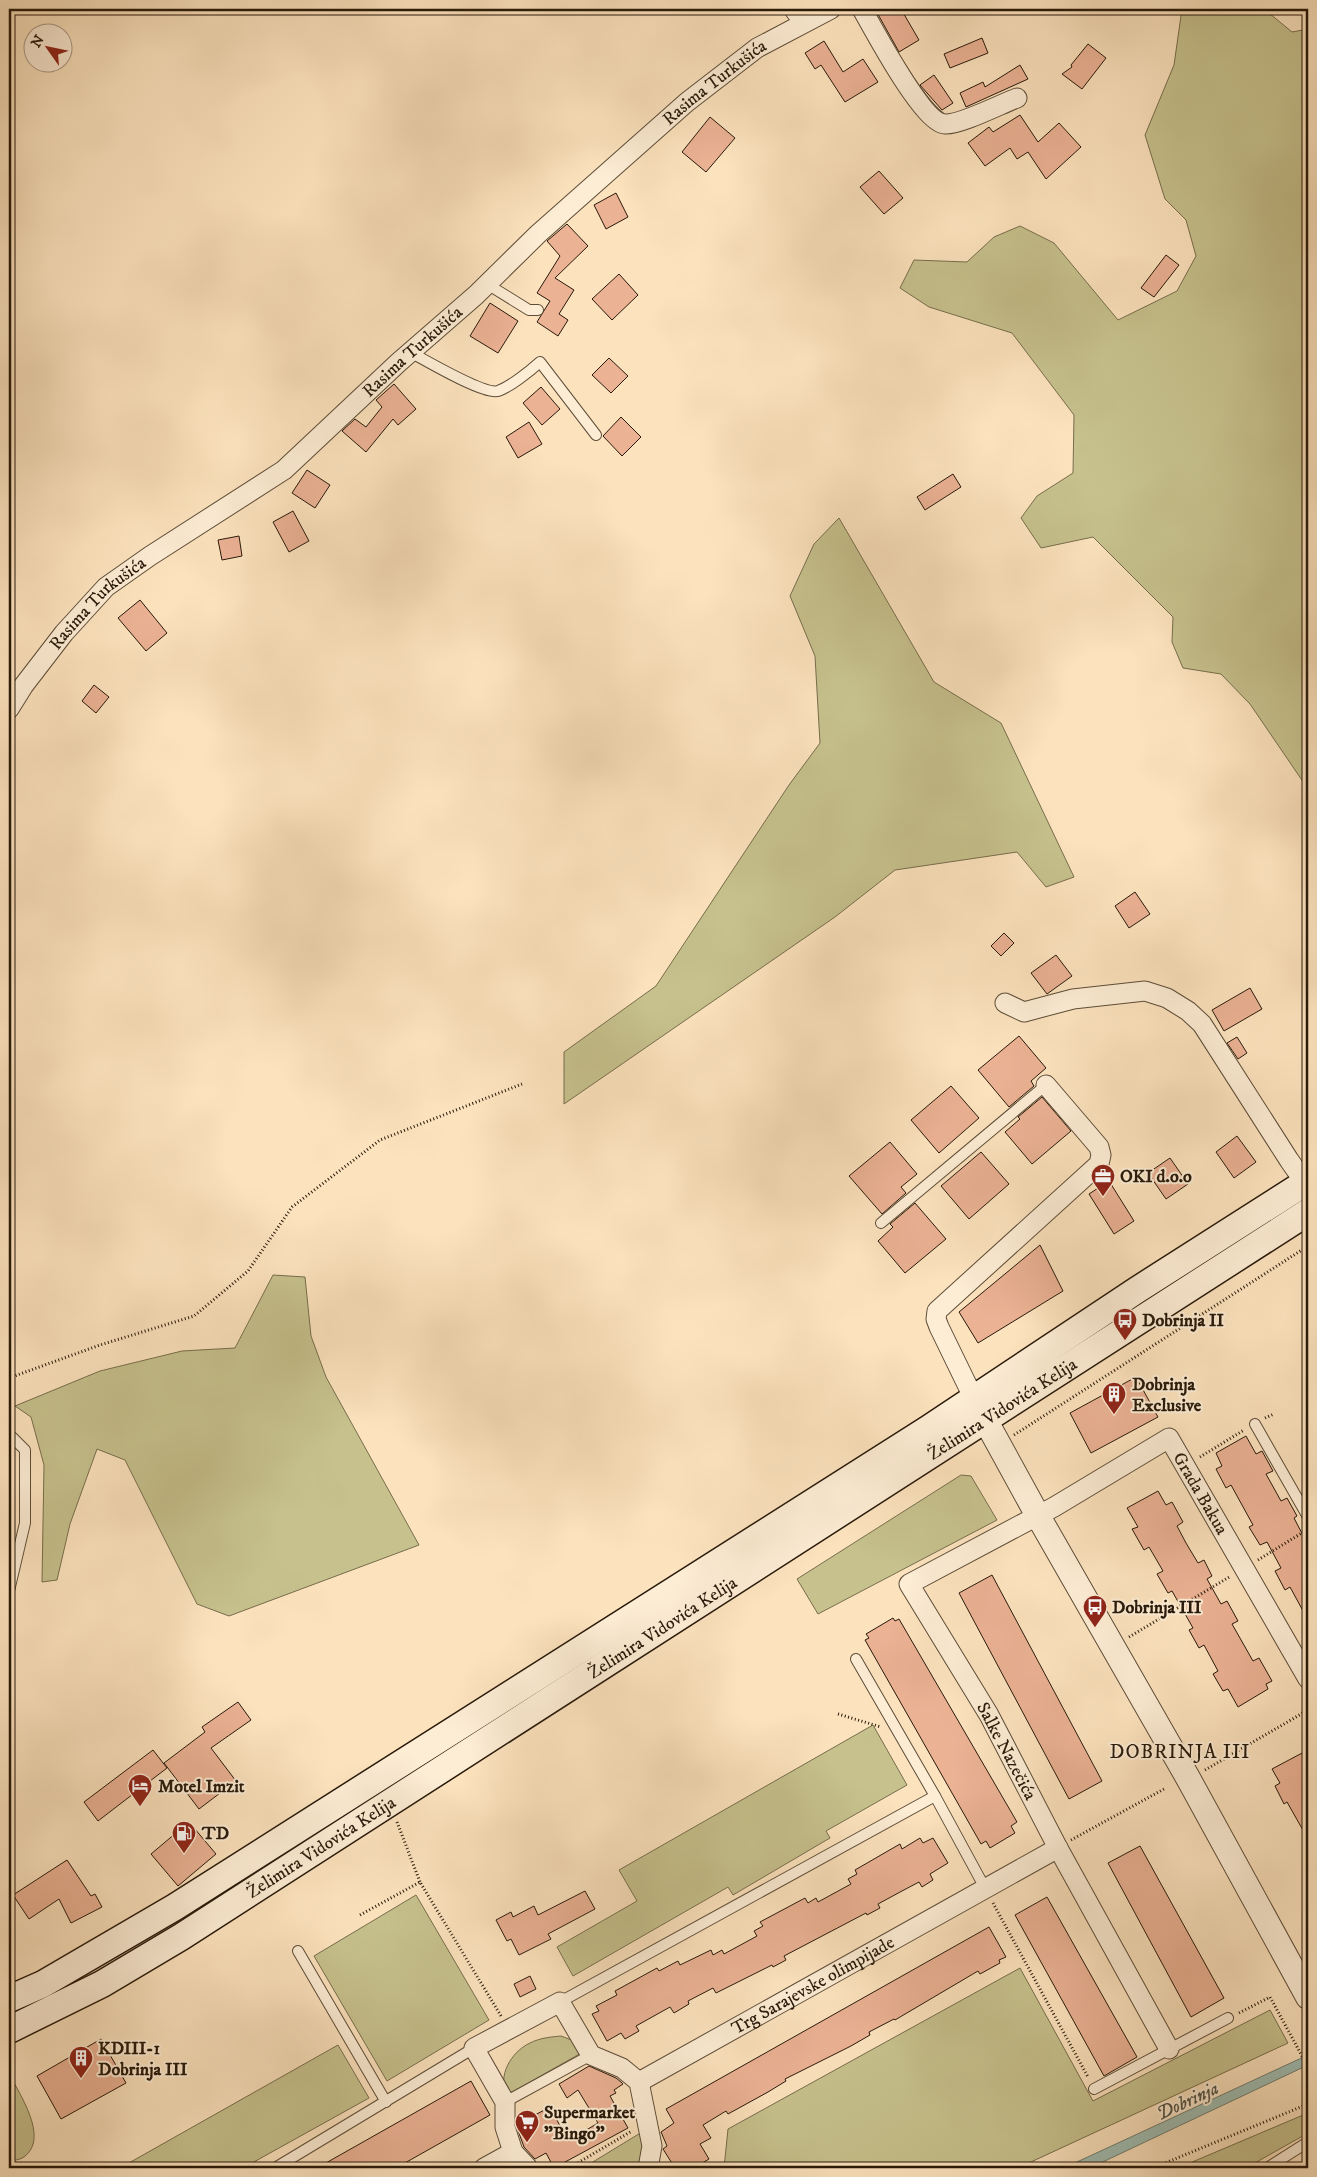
<svg xmlns="http://www.w3.org/2000/svg" width="1317" height="2177" font-family="'IM FELL DW Pica',serif">
<style>
.green{fill:#c6c18d;stroke:#776d4c}
.water{fill:#9fbeb4;stroke:#6f7c70}
.building{fill:#ebb294;stroke:#28190a}
.lines{fill:none;stroke-linecap:round;stroke-linejoin:round}
.service-casing{stroke:#5d4c37;stroke-width:12}
.minor-casing{stroke:#5d4c37;stroke-width:21}
.tertiary-casing{stroke:#5d4c37;stroke-width:26}
.secondary-casing{stroke:#28190a;stroke-width:29}
.path{stroke:#28190a;stroke-width:3;stroke-dasharray:1 2.5;stroke-linecap:butt}
.service{stroke:#fdedd5;stroke-width:10}
.minor{stroke:#fdedd5;stroke-width:19}
.tertiary{stroke:#fdedd5;stroke-width:24}
.secondary{stroke:#fdedd5;stroke-width:26}
.labels{text-anchor:middle;stroke-width:4;stroke-linejoin:round;paint-order:stroke}
.street-label{font-size:18px;fill:#28190a;stroke:#fdedd5}
.poi-label{font-size:18px;font-weight:bold;fill:#28190a;stroke:#fdedd5;text-anchor:start}
.water-label{font-size:19px;font-style:italic;fill:#525346;stroke:#fdedd5}
.quarter-label{font-size:20px;letter-spacing:1px;fill:#28190a;stroke:#fdedd5}
</style>
<rect width="100%" height="100%" fill="#fce3be"/>
<filter id="stains"><feTurbulence type="fractalNoise" baseFrequency=".004" numOctaves="4"/><feColorMatrix values="0 0 0 0 .2 0 0 0 0 .09 0 0 0 0 .02 0 0 0 .5 -.17"/></filter>
<radialGradient id="worn" r=".72"><stop offset=".6" stop-color="#630" stop-opacity="0"/><stop offset="1" stop-color="#630" stop-opacity=".3"/></radialGradient>
<g class="green">
<polygon points="1182,9 1264,9 1292,32 1308,29 1308,789 1250,704 1221,674 1183,668 1172,642 1173,617 1093,537 1041,548 1021,518 1037,496 1073,473 1074,415 1012,333 929,307 900,288 914,260 967,262 994,237 1020,226 1054,243 1118,320 1177,291 1196,256 1186,220 1165,199 1145,135 1174,65"/>
<polygon points="839,518 934,682 1001,723 1074,877 1046,887 1017,852 895,870 835,917 564,1104 564,1052 656,986 789,785 820,743 815,656 790,596 814,544"/>
<polygon points="273,1275 305,1277 311,1336 326,1377 419,1545 229,1616 197,1604 125,1460 97,1449 70,1524 57,1580 42,1582 44,1465 31,1417 15,1406 100,1371 182,1351 235,1348"/>
<polygon points="961,1475 971,1476 997,1520 818,1614 797,1579"/>
<polygon points="873,1725 907,1785 826,1831 830,1838 733,1895 728,1887 573,1976 557,1947 637,1901 619,1870"/>
<polygon points="416,1895 489,2020 387,2081 314,1956"/>
<polygon points="1020,1968 1093,2101 1270,2010 1288,2043 1018,2168 724,2168 728,2129"/>
<path d="M561,2036L577,2042L583,2052L507,2095C497,2076 511,2052 530,2043C540,2038 550,2037 561,2036Z"/>
<polygon points="338,2045 369,2098 243,2168 120,2168"/>
<path d="M9,2073C19,2094 50,2138 24,2157C20,2160 13,2160 9,2162Z"/>
<polygon points="1308,2113 1308,2133 1246,2168 1178,2168"/>
<polygon points="642,2132 645,2148 641,2168 583,2168"/>
</g>
<polygon class="water" points="1308,2055 1308,2065 1090,2168 1064,2168"/>
<g class="building">
<polygon points="875,9 901,9 919,40 899,52"/>
<polygon points="982,38 988,53 950,68 944,54"/>
<polygon points="824,41 843,72 863,59 878,82 845,102 821,65 815,69 805,53"/>
<polygon points="1088,44 1106,58 1082,89 1062,74 1072,67 1071,65"/>
<polygon points="1020,65 1028,79 966,107 960,93 983,82 985,87"/>
<polygon points="934,75 953,103 942,110 920,85"/>
<polygon points="1020,115 1038,142 1059,123 1081,147 1046,179 1028,152 1017,159 1010,148 985,166 968,143 989,127 993,132"/>
<polygon points="710,117 735,138 706,172 682,152"/>
<polygon points="879,171 903,198 884,214 860,187"/>
<polygon points="616,193 628,217 606,229 594,205"/>
<polygon points="567,224 588,246 555,278 574,290 559,314 568,320 558,336 537,322 550,301 537,293 560,256 547,241"/>
<polygon points="1166,255 1179,265 1154,297 1141,288"/>
<polygon points="619,274 638,295 612,320 592,299"/>
<polygon points="490,303 518,321 498,353 470,336"/>
<polygon points="609,358 628,376 611,393 592,375"/>
<polygon points="394,384 416,409 398,425 393,419 366,452 342,431 355,419 366,427 382,407 376,400"/>
<polygon points="541,387 560,409 542,425 523,403"/>
<polygon points="621,417 641,437 622,456 603,436"/>
<polygon points="529,422 542,444 518,458 506,437"/>
<polygon points="307,470 330,485 315,508 292,493"/>
<polygon points="953,474 961,487 925,510 917,497"/>
<polygon points="293,511 309,541 289,552 273,522"/>
<polygon points="239,536 242,556 222,560 218,540"/>
<polygon points="140,600 167,633 146,651 118,618"/>
<polygon points="94,685 109,697 96,713 82,701"/>
<polygon points="1135,892 1150,914 1129,928 1115,906"/>
<polygon points="1004,933 1014,943 1001,956 991,946"/>
<polygon points="1056,955 1072,976 1047,994 1031,973"/>
<polygon points="1250,988 1262,1009 1224,1031 1212,1010"/>
<polygon points="1019,1036 1046,1068 1031,1081 1034,1086 1009,1107 978,1070"/>
<polygon points="1237,1037 1247,1053 1238,1059 1227,1043"/>
<polygon points="951,1086 979,1118 939,1153 911,1120"/>
<polygon points="1042,1097 1071,1131 1032,1164 1005,1132 1020,1119 1018,1117"/>
<polygon points="1237,1136 1256,1162 1234,1178 1216,1152"/>
<polygon points="890,1142 917,1174 901,1187 906,1193 882,1214 849,1176"/>
<polygon points="981,1152 1009,1184 969,1219 941,1186"/>
<polygon points="1170,1158 1188,1184 1166,1199 1148,1173"/>
<polygon points="1109,1181 1134,1221 1114,1234 1089,1194"/>
<polygon points="915,1203 946,1239 905,1273 878,1241 893,1227 890,1224"/>
<polygon points="1040,1245 1063,1291 978,1343 959,1312"/>
<polygon points="1136,1377 1158,1417 1091,1453 1070,1413"/>
<polygon points="1246,1436 1256,1454 1262,1451 1273,1471 1266,1474 1281,1501 1287,1498 1297,1516 1294,1518 1308,1545 1308,1620 1290,1587 1285,1590 1275,1571 1281,1568 1267,1542 1260,1545 1249,1527 1253,1525 1231,1485 1226,1488 1216,1469 1222,1466 1216,1453"/>
<polygon points="1158,1491 1166,1505 1172,1502 1183,1522 1177,1526 1186,1543 1198,1563 1204,1560 1212,1576 1207,1579 1221,1604 1227,1601 1238,1621 1232,1624 1253,1661 1259,1658 1272,1681 1266,1684 1268,1689 1238,1707 1228,1689 1223,1691 1213,1674 1218,1671 1204,1645 1199,1648 1189,1630 1193,1628 1172,1591 1168,1593 1157,1574 1163,1571 1149,1547 1144,1550 1132,1529 1138,1527 1127,1508"/>
<polygon points="992,1575 1102,1781 1069,1799 959,1593"/>
<polygon points="893,1618 895,1621 899,1619 1017,1822 1011,1826 1015,1833 990,1848 986,1841 981,1844 865,1640 869,1638 866,1634"/>
<polygon points="238,1702 251,1720 211,1748 236,1781 199,1809 164,1763 205,1732 202,1727"/>
<polygon points="153,1750 167,1768 98,1821 84,1802"/>
<polygon points="1304,1752 1308,1760 1308,1839 1287,1802 1284,1804 1275,1786 1280,1783 1272,1769"/>
<polygon points="189,1822 216,1854 178,1886 151,1854"/>
<polygon points="920,1838 923,1843 933,1838 948,1863 930,1874 933,1880 922,1887 919,1882 902,1891 878,1904 880,1908 867,1915 866,1913 784,1956 786,1960 773,1967 772,1965 716,1993 713,1988 688,2001 689,2004 674,2013 670,2007 636,2026 639,2031 625,2039 621,2033 607,2041 592,2014 599,2011 596,2006 617,1995 615,1991 657,1968 659,1971 678,1961 680,1965 711,1950 713,1955 722,1950 724,1954 757,1936 754,1931 763,1926 760,1922 805,1898 808,1903 816,1898 818,1902 851,1884 848,1879 857,1874 855,1870 900,1844 902,1849"/>
<polygon points="1140,1846 1224,1998 1191,2017 1108,1863"/>
<polygon points="67,1860 91,1896 95,1894 102,1907 71,1923 59,1899 29,1919 13,1895"/>
<polygon points="585,1891 595,1909 548,1934 551,1939 519,1955 511,1939 507,1941 496,1920 511,1912 513,1917 534,1906 538,1915"/>
<polygon points="1047,1897 1137,2057 1104,2076 1015,1915"/>
<polygon points="989,1927 1006,1957 999,1960 1000,1963 980,1974 978,1971 895,2020 894,2019 869,2032 870,2035 851,2046 785,2079 786,2081 768,2092 728,2114 726,2111 703,2125 711,2138 700,2144 709,2159 694,2168 675,2168 663,2149 667,2146 661,2132 674,2123 666,2109"/>
<polygon points="530,1976 536,1989 520,1997 514,1984"/>
<polygon points="101,2039 126,2083 61,2119 37,2076"/>
<polygon points="589,2066 616,2078 621,2082 623,2084 614,2090 616,2093 610,2096 628,2128 554,2168 546,2153 535,2159 524,2147 516,2125 550,2107 568,2141 598,2123 578,2090 567,2098 559,2084"/>
<polygon points="471,2081 490,2115 396,2168 317,2168"/>
</g>
<g class="lines">
<defs>
<g id="service">
<polyline points="792,9 791,13 800,25"/>
<polyline points="487,284 529,310 538,310"/>
<path d="M410,352C425,360 484,395 498,391C510,387 530,371 540,362L596,435"/>
<polyline points="881,1223 1046,1085"/>
<polyline points="1255,1424 1308,1517"/>
<polyline points="9,1434 25,1450 25,1523 9,1591"/>
<polyline points="856,1659 935,1796 985,1888"/>
<polyline points="298,1951 386,2102"/>
<polyline points="560,2002 935,1796"/>
<polyline points="1094,2089 1228,2018"/>
<polyline points="505,2102 591,2055"/>
<polyline points="275,2168 474,2048"/>
<polyline points="1267,2168 1308,2142"/>
</g>
<g id="minor">
<path d="M862,9C874,30 923,123 945,124C960,125 1001,104 1017,98"/>
<path id="s1" d="M9,709L24,685L64,633L106,587L150,556L284,470L399,362L476,295L538,234L687,102L757,48L831,9"/>
<polyline points="1005,1003 1024,1012 1073,999 1145,991 1167,998 1188,1011 1202,1024 1289,1160 1305,1183"/>
<polyline points="974,1399 939,1327 936,1319 937,1311 1099,1164 1101,1155 1099,1147 1046,1085"/>
<path id="s2" d="M1169,2049L1058,1848L989,1715L909,1584L1054,1507L1169,1438L1308,1679"/>
<path id="s3" d="M639,2082L1058,1848"/>
<polyline points="484,2168 513,2152"/>
<polyline points="528,2168 513,2152 505,2127 505,2102 474,2048 560,2002 591,2055 622,2068 639,2082 652,2146 648,2168"/>
</g>
<polyline id="tertiary" points="976,1403 1038,1516 1188,1778 1308,1997"/>
<g id="secondary">
<polyline points="9,1999 43,1984 175,1907 928,1429 1137,1290 1308,1181"/>
<path id="s4" d="M9,2030L102,1984L181,1937L1308,1212"/>
</g>
</defs>
<use href="#service" class="service-casing"/>
<use href="#minor" class="minor-casing"/>
<use href="#tertiary" class="tertiary-casing"/>
<use href="#secondary" class="secondary-casing"/>
<g class="path">
<polyline points="9,1378 100,1345 194,1316 248,1271 292,1207 380,1140 522,1084"/>
<polyline points="1265,1418 1274,1414"/>
<polyline points="1014,1435 1308,1246"/>
<polyline points="1200,1457 1244,1430"/>
<polyline points="1258,1560 1305,1531"/>
<polyline points="1129,1637 1231,1576"/>
<polyline points="838,1714 881,1727"/>
<polyline points="1205,1770 1308,1710"/>
<polyline points="397,1822 420,1882"/>
<polyline points="1071,1840 1164,1789"/>
<polyline points="993,1903 1088,2077"/>
<polyline points="360,1915 420,1882 501,2016"/>
<polyline points="1239,2013 1270,1997 1308,2067"/>
<polyline points="1303,2016 1308,2026"/>
<polyline points="569,2168 632,2131"/>
<polyline points="1153,2168 1308,2104"/>
</g>
<use href="#service" class="service"/>
<use href="#minor" class="minor"/>
<use href="#tertiary" class="tertiary"/>
<use href="#secondary" class="secondary"/>
</g>
<defs>
<symbol id="office-pin" viewBox="-11 -11 22 30"><path d="M0 17L-7.5 6A9.5 9.5 0 1 1 7.5 6Z" fill="#8f2418" stroke="#fdedd5"/><path d="M-6-3h4V-5.5h4V-3h4V5H-6ZM-1-4.5V-3h2v-1.5ZM-6 0V1H6V0Z" fill="#fff"/></symbol>
<symbol id="bus-pin" viewBox="-11 -11 22 30"><path d="M0 17L-7.5 6A9.5 9.5 0 1 1 7.5 6Z" fill="#8f2418" stroke="#fdedd5"/><path d="M-5-6H5V4H4V6H2V4H-2V6H-4V4H-5ZM-3.5-4V0h7V-4ZM-3.5 1.2v1.5H-2V1.2ZM2 1.2v1.5H3.5V1.2Z" fill="#fff"/></symbol>
<symbol id="building-pin" viewBox="-11 -11 22 30"><path d="M0 17L-7.5 6A9.5 9.5 0 1 1 7.5 6Z" fill="#8f2418" stroke="#fdedd5"/><path d="M-4-6H4V6H1V3H-1V6H-4ZM-2.5-4.3h1.7v1.8h-1.7ZM.8-4.3h1.7v1.8H.8ZM-2.5-1h1.7V.8h-1.7ZM.8-1h1.7V.8H.8Z" fill="#fff"/></symbol>
<symbol id="hotel-pin" viewBox="-11 -11 22 30"><path d="M0 17L-7.5 6A9.5 9.5 0 1 1 7.5 6Z" fill="#8f2418" stroke="#fdedd5"/><path d="M-6-4.5h1.5V1H6V5H4.5V3h-9V5H-6ZM-4 0a1.8 1.8 0 1 1 3.6 0ZM.5 0V-2.5h3Q6-2.5 6 0Z" fill="#fff"/></symbol>
<symbol id="fuel-pin" viewBox="-11 -11 22 30"><path d="M0 17L-7.5 6A9.5 9.5 0 1 1 7.5 6Z" fill="#8f2418" stroke="#fdedd5"/><path d="M-5.5-6h7V0h2V4h1.3V-2.5L3-4.5l.8-.8L6-3V5H2.5V1h-1V6h-7ZM-4.2-4.7v3.2H.2V-4.7Z" fill="#fff"/></symbol>
<symbol id="supermarket-pin" viewBox="-11 -11 22 30"><path d="M0 17L-7.5 6A9.5 9.5 0 1 1 7.5 6Z" fill="#8f2418" stroke="#fdedd5"/><path d="M-6-5.5h2.5l.6 2H6L4.5 2H-2.5L-4.4-4H-6ZM-1.5 3.2a1.3 1.3 0 1 0 .1 0ZM3 3.2a1.3 1.3 0 1 0 .1 0Z" fill="#fff"/></symbol>
</defs>
<g fill-rule="evenodd">
<use href="#office-pin" x="1089" y="1162" width="28" height="38"/>
<use href="#bus-pin" x="1111" y="1306" width="28" height="38"/>
<use href="#building-pin" x="1100" y="1380" width="28" height="38"/>
<use href="#bus-pin" x="1081" y="1593" width="28" height="38"/>
<use href="#hotel-pin" x="126" y="1772" width="28" height="38"/>
<use href="#fuel-pin" x="170" y="1819" width="28" height="38"/>
<use href="#building-pin" x="67" y="2044" width="28" height="38"/>
<use href="#supermarket-pin" x="513" y="2108" width="28" height="38"/>
</g>
<g class="labels">
<g class="street-label">
<text dy="6" stroke="none"><textPath href="#s1" startOffset="949">Rasima Turkušića</textPath></text>
<text dy="6" stroke="none"><textPath href="#s1" startOffset="544">Rasima Turkušića</textPath></text>
<text dy="6" stroke="none"><textPath href="#s1" startOffset="139">Rasima Turkušića</textPath></text>
<text dy="6" stroke="none"><textPath href="#s4" startOffset="1172">Želimira Vidovića Kelija</textPath></text>
<text dy="6" stroke="none"><textPath href="#s2" startOffset="895">Grada Bakua</textPath></text>
<text dy="6" stroke="none"><textPath href="#s4" startOffset="768">Želimira Vidovića Kelija</textPath></text>
<text transform="translate(1007 1751) rotate(62)" y="6">Salke Nazečića</text>
<text dy="6" stroke="none"><textPath href="#s4" startOffset="362">Želimira Vidovića Kelija</textPath></text>
<text dy="6" stroke="none"><textPath href="#s3" startOffset="199">Trg Sarajevske olimpijade</textPath></text>
</g>
<g class="poi-label">
<text x="1120" y="1182">OKI d.o.o</text>
<text x="1142" y="1326">Dobrinja II</text>
<text x="1132" y="1390">Dobrinja<tspan x="1132" dy="21">Exclusive</tspan></text>
<text x="1112" y="1613">Dobrinja III</text>
<text x="158" y="1792">Motel Imzit</text>
<text x="202" y="1839">TD</text>
<text x="98" y="2054">KDIII-1<tspan x="98" dy="21">Dobrinja III</tspan></text>
<text x="544" y="2118">Supermarket<tspan x="544" dy="21">"Bingo"</tspan></text>
</g>
<g class="water-label">
<text transform="translate(1187 2100) rotate(-25)" y="7">Dobrinja</text>
</g>
<g class="quarter-label">
<text x="1180" y="1758">DOBRINJA III</text>
</g>
</g>
<rect width="1317" height="2177" fill="none" stroke="#fce3be" stroke-width="30"/>
<rect x="10" y="10" width="1297" height="2157" fill="none" stroke="#28190a" stroke-width="2.5"/>
<rect x="15" y="15" width="1287" height="2147" fill="none" stroke="#28190a"/>
<g transform="translate(48 48) rotate(303)"><circle r="24" fill="#fdedd5" stroke="#a89884"/>
<path d="M0-4L9 19L0 12L-9 19Z" fill="#8f2418"/>
<text y="-8" font-size="14" font-weight="bold" text-anchor="middle" fill="#28190a">N</text>
</g>
<rect width="100%" height="100%" filter="url(#stains)"/>
<rect width="100%" height="100%" fill="url(#worn)"/>
</svg>
